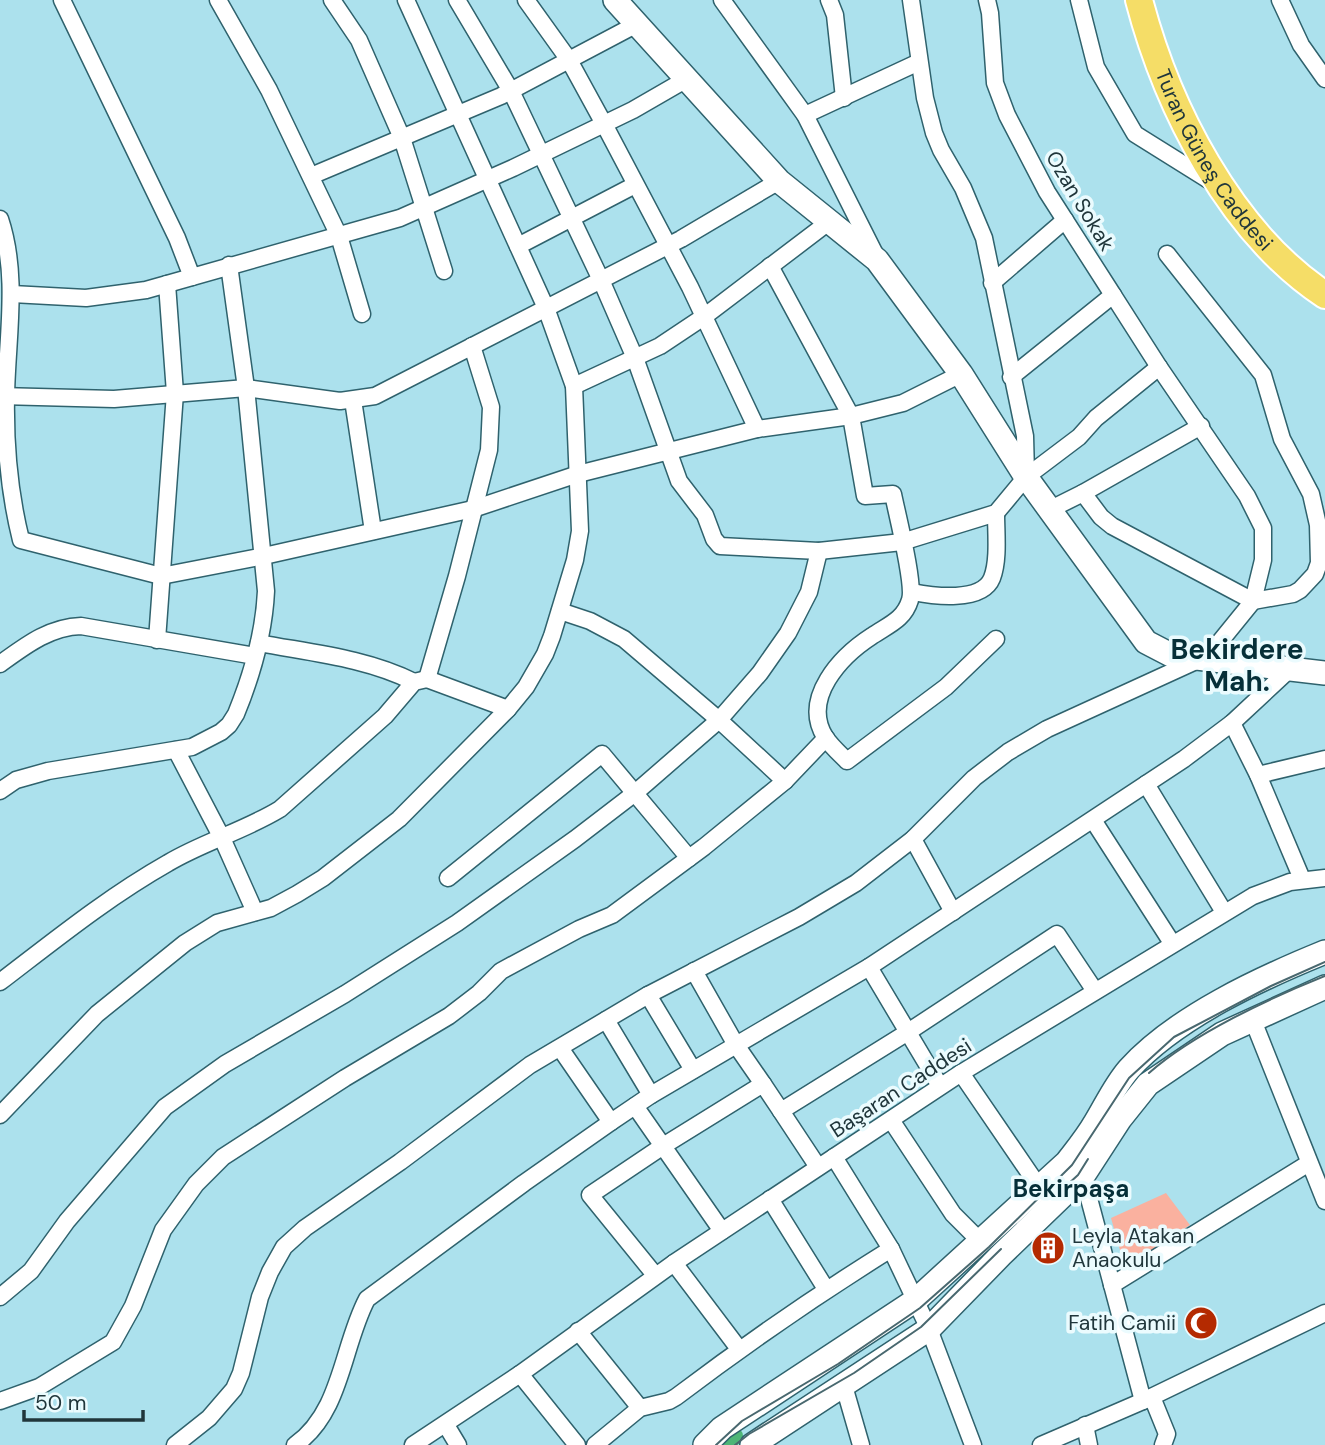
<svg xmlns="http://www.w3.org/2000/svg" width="1325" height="1445" font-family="'DM Sans',sans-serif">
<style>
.green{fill:#fab19f}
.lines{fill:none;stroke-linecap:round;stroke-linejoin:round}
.canal{stroke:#4eb577;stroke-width:18}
.street-casing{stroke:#2f626d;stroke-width:19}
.secondary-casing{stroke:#2f626d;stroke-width:26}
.primary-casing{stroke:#fff;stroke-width:30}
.street{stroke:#fff;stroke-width:16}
.secondary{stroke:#fff;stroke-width:23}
.primary{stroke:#f5dd67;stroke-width:26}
.tram{stroke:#49686f;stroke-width:2}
.labels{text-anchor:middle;stroke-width:7;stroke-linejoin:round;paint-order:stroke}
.street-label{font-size:21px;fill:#20363b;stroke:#ebfbfe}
.poi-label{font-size:21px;fill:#20363b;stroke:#ebfbfe;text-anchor:start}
.quarter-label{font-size:24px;font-weight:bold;fill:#062f38;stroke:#ebfbfe}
.district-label{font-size:28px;font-weight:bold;fill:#062f38;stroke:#ebfbfe}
</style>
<rect width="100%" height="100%" fill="#ace1ed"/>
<polygon class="green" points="1166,1193 1190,1225 1125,1268 1111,1218"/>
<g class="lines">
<polyline class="canal" points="725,1445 734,1436"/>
<defs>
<g id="street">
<polyline points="62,0 177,238 192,277"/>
<polyline points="218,0 269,90 339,236 362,314"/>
<polyline points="332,0 359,40 402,138 444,271"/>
<polyline points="457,0 511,91 601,280 635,358 679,481 705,515 714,539 720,546 819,551 902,542 996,513 1026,477 1079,437 1096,418 1159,367"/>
<polyline points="526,0 569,60 604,124 690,287 757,429"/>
<polyline points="722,0 805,115 875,254"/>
<polyline points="829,0 835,15 844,98"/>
<polyline points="911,0 925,98 934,133 941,150 963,188 984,238 1025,436 1026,475"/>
<polyline points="987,0 990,13 995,83 1007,115 1047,192 1113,295 1011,377"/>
<polyline points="1079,0 1096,67 1135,134 1215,184"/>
<polyline points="1280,0 1301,45 1325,79"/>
<polyline points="805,115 919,62"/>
<polyline points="311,176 501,96 637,24"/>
<path d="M0,219C19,276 7,337 6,396C5,446 9,492 21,540L161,576L264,556L473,509L578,474L757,429L851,416L903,403L961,374"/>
<polyline points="518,246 635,185"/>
<path d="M770,266L851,416L865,496L893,494C897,514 915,585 910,600C904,620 888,625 872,636C841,656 801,698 825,737C831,746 840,754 847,761L946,687L996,639"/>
<polyline points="992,283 1065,220"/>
<polyline points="12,294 86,298 146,290 400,218 513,168 633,110 685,80"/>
<polyline points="574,386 660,346 705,316 830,221"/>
<polyline points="0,396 114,399 246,388 340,401 375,396 681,239 779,181"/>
<polyline points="353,400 373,531"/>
<polyline points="1083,493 1101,517 1112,526 1253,601 1293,594 1300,590 1315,574 1319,563 1318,525 1311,494 1282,439 1263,375 1167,254"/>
<polyline points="1049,510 1083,493 1201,426"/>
<path d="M912,592C933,596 982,603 992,578C999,560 996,533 996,513"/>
<polyline points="560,611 590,621 624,639 719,720 785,781"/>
<polyline points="157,640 175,393 167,284"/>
<path d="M259,643C311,653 366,658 414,682"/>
<path d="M0,664C25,646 49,627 81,626L255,656"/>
<polyline points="427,679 457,576 489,450 491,407 472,346"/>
<polyline points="1232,723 1258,775 1302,879"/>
<polyline points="176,750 222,838 255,912"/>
<polyline points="1258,775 1325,759"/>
<polyline points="1146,784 1224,912"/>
<path d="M0,791L16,780L48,771L192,747L221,732L229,725L236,714C252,675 264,634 266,591L246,388L229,265"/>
<polyline points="1093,820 1172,943"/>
<polyline points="913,839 953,912"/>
<polyline points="448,878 602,754 689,858"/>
<polyline points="869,967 940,1086"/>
<polyline points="694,971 736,1045 763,1084"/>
<path d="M0,982C55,940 108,897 168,863C203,842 244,831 280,809L385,716L414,682L427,679L508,709"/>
<polyline points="648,995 693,1070"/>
<polyline points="1252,1018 1325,1201"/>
<polyline points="606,1020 651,1095"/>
<polyline points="560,1048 611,1122"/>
<polyline points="961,1073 1039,1187"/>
<polyline points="635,1106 722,1231"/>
<polyline points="781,1111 818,1167"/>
<polyline points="0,1115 97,1014 185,943 217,923 271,908 297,894 323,878 399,819 508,709 526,687 545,654 552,636 575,560 580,531 574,386 546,308 406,0"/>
<polyline points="891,1120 953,1214 980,1241"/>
<polyline points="834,1157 891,1249"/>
<polyline points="1083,1176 1143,1401"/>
<polyline points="770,1199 826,1289"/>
<polyline points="674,1263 739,1349"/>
<polyline points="655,1275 590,1195 663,1146 763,1084 781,1111 908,1032 1057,934 1095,991"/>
<polyline points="1112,1285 1309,1163"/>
<polyline points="0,1297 31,1271 67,1221 165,1107 225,1064 345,994 457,923 575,839 635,793 719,720 760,673 788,633 809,592 819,551"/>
<polyline points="578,1331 640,1408"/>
<polyline points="520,1374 577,1445"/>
<polyline points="844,1386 861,1445"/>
<polyline points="1152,1397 1167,1434 1163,1445"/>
<polyline points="0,1401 39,1387 113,1342 133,1306 163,1230 196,1184 223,1157 345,1078 449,1016 479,993 501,971 579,929 612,915 704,847 785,781 826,738"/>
<polyline points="446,1425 458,1445"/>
<polyline points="1085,1425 1089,1445"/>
<polyline points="175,1445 209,1418 234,1389 241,1373 260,1297 270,1272 284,1247 305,1228 400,1162 530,1065 648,995 799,917 856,883 913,839 974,778 1008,752 1047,729 1198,660 1214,649 1253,601 1263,560 1263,528 1247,496 1159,367 1113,295"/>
<path d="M295,1445C342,1412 342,1346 367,1299L524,1183L611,1122L651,1095L869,967L1184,759L1232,723L1290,669"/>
<polyline points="413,1445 520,1374 674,1263 961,1073 1253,896 1290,882 1325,878"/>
<path d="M595,1445L640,1408L669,1401L676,1397C746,1344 817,1295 891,1249L929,1329L973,1445"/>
<polyline points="1041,1445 1143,1401 1325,1313"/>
</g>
<g id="secondary">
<polyline points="615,0 779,181 877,260 961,374 1026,477 1146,642 1171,655 1325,673"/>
<path d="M705,1445L722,1428L916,1300L1067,1162C1077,1149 1087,1137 1095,1123C1106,1105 1115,1085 1129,1069C1176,1017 1261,978 1325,952"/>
<polyline points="752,1445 929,1329 1001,1255 1083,1176 1120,1119 1148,1084 1222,1034 1325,987"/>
</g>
<g id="primary">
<path id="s1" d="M1139,0C1167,107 1230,232 1325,295"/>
</g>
</defs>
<use href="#street" class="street-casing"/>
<use href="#secondary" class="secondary-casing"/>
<use href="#primary" class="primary-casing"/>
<use href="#street" class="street"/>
<use href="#secondary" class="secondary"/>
<use href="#primary" class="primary"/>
<g class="tram">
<path d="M1149,1073C1193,1034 1270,998 1325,976"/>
<polyline points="1056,1195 1078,1175 1088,1159"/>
<polyline points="716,1445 742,1421 838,1364 920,1308 989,1247 1072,1165 1129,1078 1174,1037 1271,986 1325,962"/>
<polyline points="735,1445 749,1434 854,1373 921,1327 1001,1249"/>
</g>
</g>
<defs>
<symbol id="building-disc" viewBox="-11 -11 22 22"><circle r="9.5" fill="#b42a01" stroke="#ebfbfe"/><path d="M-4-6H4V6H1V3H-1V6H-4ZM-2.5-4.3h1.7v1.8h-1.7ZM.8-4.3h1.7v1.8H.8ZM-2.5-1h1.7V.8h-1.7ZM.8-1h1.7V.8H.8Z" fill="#fff"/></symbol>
<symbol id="mosque-disc" viewBox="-11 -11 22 22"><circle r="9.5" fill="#b42a01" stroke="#ebfbfe"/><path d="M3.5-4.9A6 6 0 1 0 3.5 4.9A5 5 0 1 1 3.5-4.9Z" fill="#fff"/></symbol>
</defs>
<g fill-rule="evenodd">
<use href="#building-disc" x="1029" y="1229" width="38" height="38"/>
<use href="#mosque-disc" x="1182" y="1304" width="38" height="38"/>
</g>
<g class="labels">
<g class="street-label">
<text dy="7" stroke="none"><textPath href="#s1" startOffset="178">Turan Güneş Caddesi</textPath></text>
<text transform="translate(1080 201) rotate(59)" y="7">Ozan Sokak</text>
<text transform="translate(901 1088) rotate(-33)" y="7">Başaran Caddesi</text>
</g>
<g class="poi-label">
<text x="1072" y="1243">Leyla Atakan<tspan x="1072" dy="24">Anaokulu</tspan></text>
<text x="1176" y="1330" text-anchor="end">Fatih Camii</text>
</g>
<g class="quarter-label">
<text x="1071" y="1197">Bekirpaşa</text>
</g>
<g class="district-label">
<text x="1237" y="659">Bekirdere<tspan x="1237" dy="32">Mah.</tspan></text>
</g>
</g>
<path d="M24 1410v10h119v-10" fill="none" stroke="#20363b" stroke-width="3.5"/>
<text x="35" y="1410" font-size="21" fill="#20363b" stroke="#ebfbfe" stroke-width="5" paint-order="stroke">50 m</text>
</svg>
